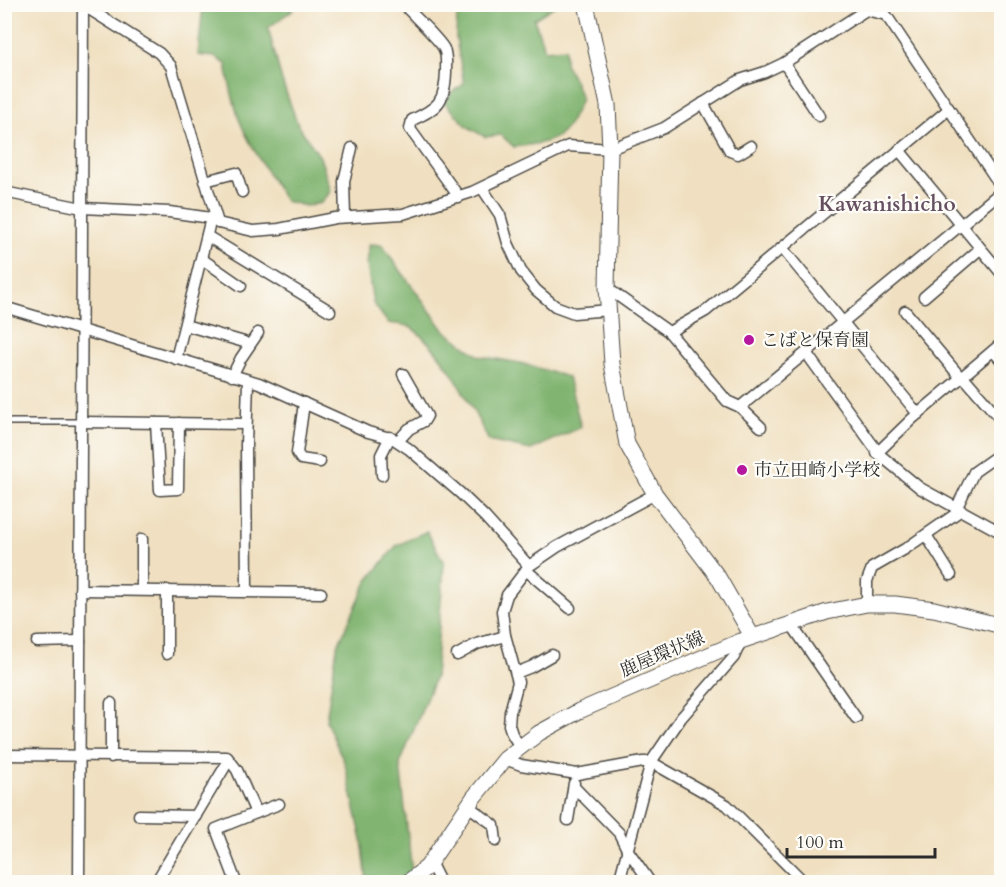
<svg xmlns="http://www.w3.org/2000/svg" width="1006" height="887" font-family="Cardo,'Noto Serif JP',serif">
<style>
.forest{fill:#80b46f;stroke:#56704d;stroke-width:1.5}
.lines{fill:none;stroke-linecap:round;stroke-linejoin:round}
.lane-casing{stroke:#494642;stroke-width:8}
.street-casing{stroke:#494642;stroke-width:13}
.secondary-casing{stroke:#494642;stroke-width:17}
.lane{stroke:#fff;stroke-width:5}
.street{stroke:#fff;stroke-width:10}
.secondary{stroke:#fff;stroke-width:15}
.poi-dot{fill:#b5179e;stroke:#fdfcf7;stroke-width:2}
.labels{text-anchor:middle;stroke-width:4.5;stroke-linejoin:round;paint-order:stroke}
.poi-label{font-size:18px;fill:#2b2b2b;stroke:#fdfcf7;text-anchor:start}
.street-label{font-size:18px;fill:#2b2b2b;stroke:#fdfcf7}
.quarter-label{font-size:21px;font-weight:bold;fill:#655061;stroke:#fdfcf7}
</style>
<rect width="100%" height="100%" fill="#fdfcf7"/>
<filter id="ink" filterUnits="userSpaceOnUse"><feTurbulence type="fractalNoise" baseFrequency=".0167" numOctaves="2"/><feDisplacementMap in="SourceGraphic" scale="12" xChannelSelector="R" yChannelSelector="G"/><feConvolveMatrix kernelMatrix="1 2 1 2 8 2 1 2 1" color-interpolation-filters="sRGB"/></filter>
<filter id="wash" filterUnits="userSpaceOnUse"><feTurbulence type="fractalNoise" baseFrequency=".008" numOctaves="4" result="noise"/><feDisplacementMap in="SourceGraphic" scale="24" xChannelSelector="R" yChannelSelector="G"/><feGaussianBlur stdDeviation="1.35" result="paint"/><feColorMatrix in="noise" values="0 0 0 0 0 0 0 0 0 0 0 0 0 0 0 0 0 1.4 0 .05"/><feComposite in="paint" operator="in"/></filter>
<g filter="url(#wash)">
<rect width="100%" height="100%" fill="#f0e0c1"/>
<g class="forest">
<path d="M203,5H299L268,28L282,81L298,125L320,157L331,191L321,203L306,206L285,201C270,177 249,145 239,119C233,101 229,83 226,64L215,57L198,55Z"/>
<path d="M464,5H556L534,19L545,50L565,48V63L575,82L581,99C563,141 559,141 514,147L501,135L485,137L468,127L444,102L452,92L464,84L456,38L457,13Z"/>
<path d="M369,244L382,245L444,330L479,356L520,363L568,377L581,427L531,450L489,441C471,406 444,349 410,327C405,324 395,324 388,323L373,303L367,264Z"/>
<polygon points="427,531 444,563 435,677 400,764 413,882 367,882 362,840 345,764 326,721 337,647 367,582 396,546"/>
</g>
</g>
<g filter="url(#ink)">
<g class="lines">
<defs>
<polyline id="lane" points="4,422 81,422"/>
<g id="street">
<polyline points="81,4 159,53 171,66 218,223"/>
<path d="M403,4C412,14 440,40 444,49C447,55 446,65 446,72C445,102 438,108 412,120L410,129L459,197"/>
<polyline points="784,63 819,116"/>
<polyline points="703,103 730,151 738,154 751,146"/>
<polyline points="899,150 1002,274"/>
<polyline points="205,181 236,173 242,192"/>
<polyline points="482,188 500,215 508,243 521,271 536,290 555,306 574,313 609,310"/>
<polyline points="4,192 82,208 169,212 211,218 218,223 253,231 279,229 335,218 403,214 472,192 568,146 610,149 664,128 740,80 765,72 784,63 866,10 886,15 1002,188"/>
<polyline points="345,217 344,181 352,148"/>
<polyline points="207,236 330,311"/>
<polyline points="782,248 918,414"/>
<polyline points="202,259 241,286"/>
<polyline points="607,288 669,332 727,401 740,407 1002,191"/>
<polyline points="924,297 980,249"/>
<polyline points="4,307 259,383 368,432 394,439 409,449 460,493 485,517 529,566"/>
<polyline points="905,311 961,378"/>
<polyline points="185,325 244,342"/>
<polyline points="669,332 706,311 949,109"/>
<polyline points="993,351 1002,361"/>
<polyline points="807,354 880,455 920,488 1002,533"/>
<polyline points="176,359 211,218"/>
<polyline points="232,376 241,358 258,333"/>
<polyline points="963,376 1002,421"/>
<polyline points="304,403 297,453 301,459 320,462"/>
<polyline points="740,407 761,427"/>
<polyline points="81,422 246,424"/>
<polyline points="156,423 160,490 178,489 179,423"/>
<polyline points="398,441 409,429 424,421 427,416 403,374"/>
<polyline points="877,453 912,419 1002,343"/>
<polyline points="382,475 381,455 390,437"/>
<polyline points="956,509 974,472 1001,453"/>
<polyline points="926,535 951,575"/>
<polyline points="526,570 570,608"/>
<polyline points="80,590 321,593"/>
<polyline points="142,590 142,539"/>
<polyline points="167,590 167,654"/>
<polyline points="247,591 246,445 248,381"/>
<polyline points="867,604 867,581 872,568 905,549 960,511"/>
<polyline points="791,624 856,718"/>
<polyline points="37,642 80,641"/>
<polyline points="457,655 477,644 505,636"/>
<polyline points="516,673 531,667 552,655"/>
<polyline points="111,703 111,757"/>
<polyline points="520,747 512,734 509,725 510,712 518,682 505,635 502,611 507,595 529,566 557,547 655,494"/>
<polyline points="4,755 227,757 237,770 256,813 279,804"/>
<polyline points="505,759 521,765 577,774 643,762 651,762 727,805 804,882"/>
<polyline points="575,788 619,833 627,849 650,882"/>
<polyline points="468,806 494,825 496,841"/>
<polyline points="139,815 196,816"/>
<polyline points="568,820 574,783"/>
<polyline points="430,862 440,882"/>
<polyline points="79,882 83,4"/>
<polyline points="156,882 229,760"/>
<polyline points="236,882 216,829 256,813"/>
<polyline points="619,882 651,762 681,718 734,657 741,641"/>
</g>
<g id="secondary">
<polyline points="586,4 608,105 610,149 607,288 612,364 627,444 655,494 718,577 752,636"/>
<polyline points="408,882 427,867 474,797 505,759 539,733 579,711 741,641 827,612 867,604 895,604 934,609 1002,626"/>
</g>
</defs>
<use href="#lane" class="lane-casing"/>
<use href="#street" class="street-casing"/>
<use href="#secondary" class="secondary-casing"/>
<use href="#lane" class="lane"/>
<use href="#street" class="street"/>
<use href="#secondary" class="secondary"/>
</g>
</g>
<g class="poi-dot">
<circle cx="749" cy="340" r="6"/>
<circle cx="742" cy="470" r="6"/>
</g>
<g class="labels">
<g class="poi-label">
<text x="761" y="346">こばと保育園</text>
<text x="754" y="476">市立田崎小学校</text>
</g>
<g class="street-label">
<text transform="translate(662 654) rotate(-23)" y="6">鹿屋環状線</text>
</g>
<g class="quarter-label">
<text x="887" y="211">Kawanishicho</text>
</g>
</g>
<rect width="1006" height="887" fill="none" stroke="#fdfcf7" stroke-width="24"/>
<path d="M787 848v9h148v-9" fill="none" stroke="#2b2b2b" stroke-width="3"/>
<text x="796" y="848" font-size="18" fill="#2b2b2b" stroke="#fdfcf7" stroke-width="4.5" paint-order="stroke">100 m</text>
</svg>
